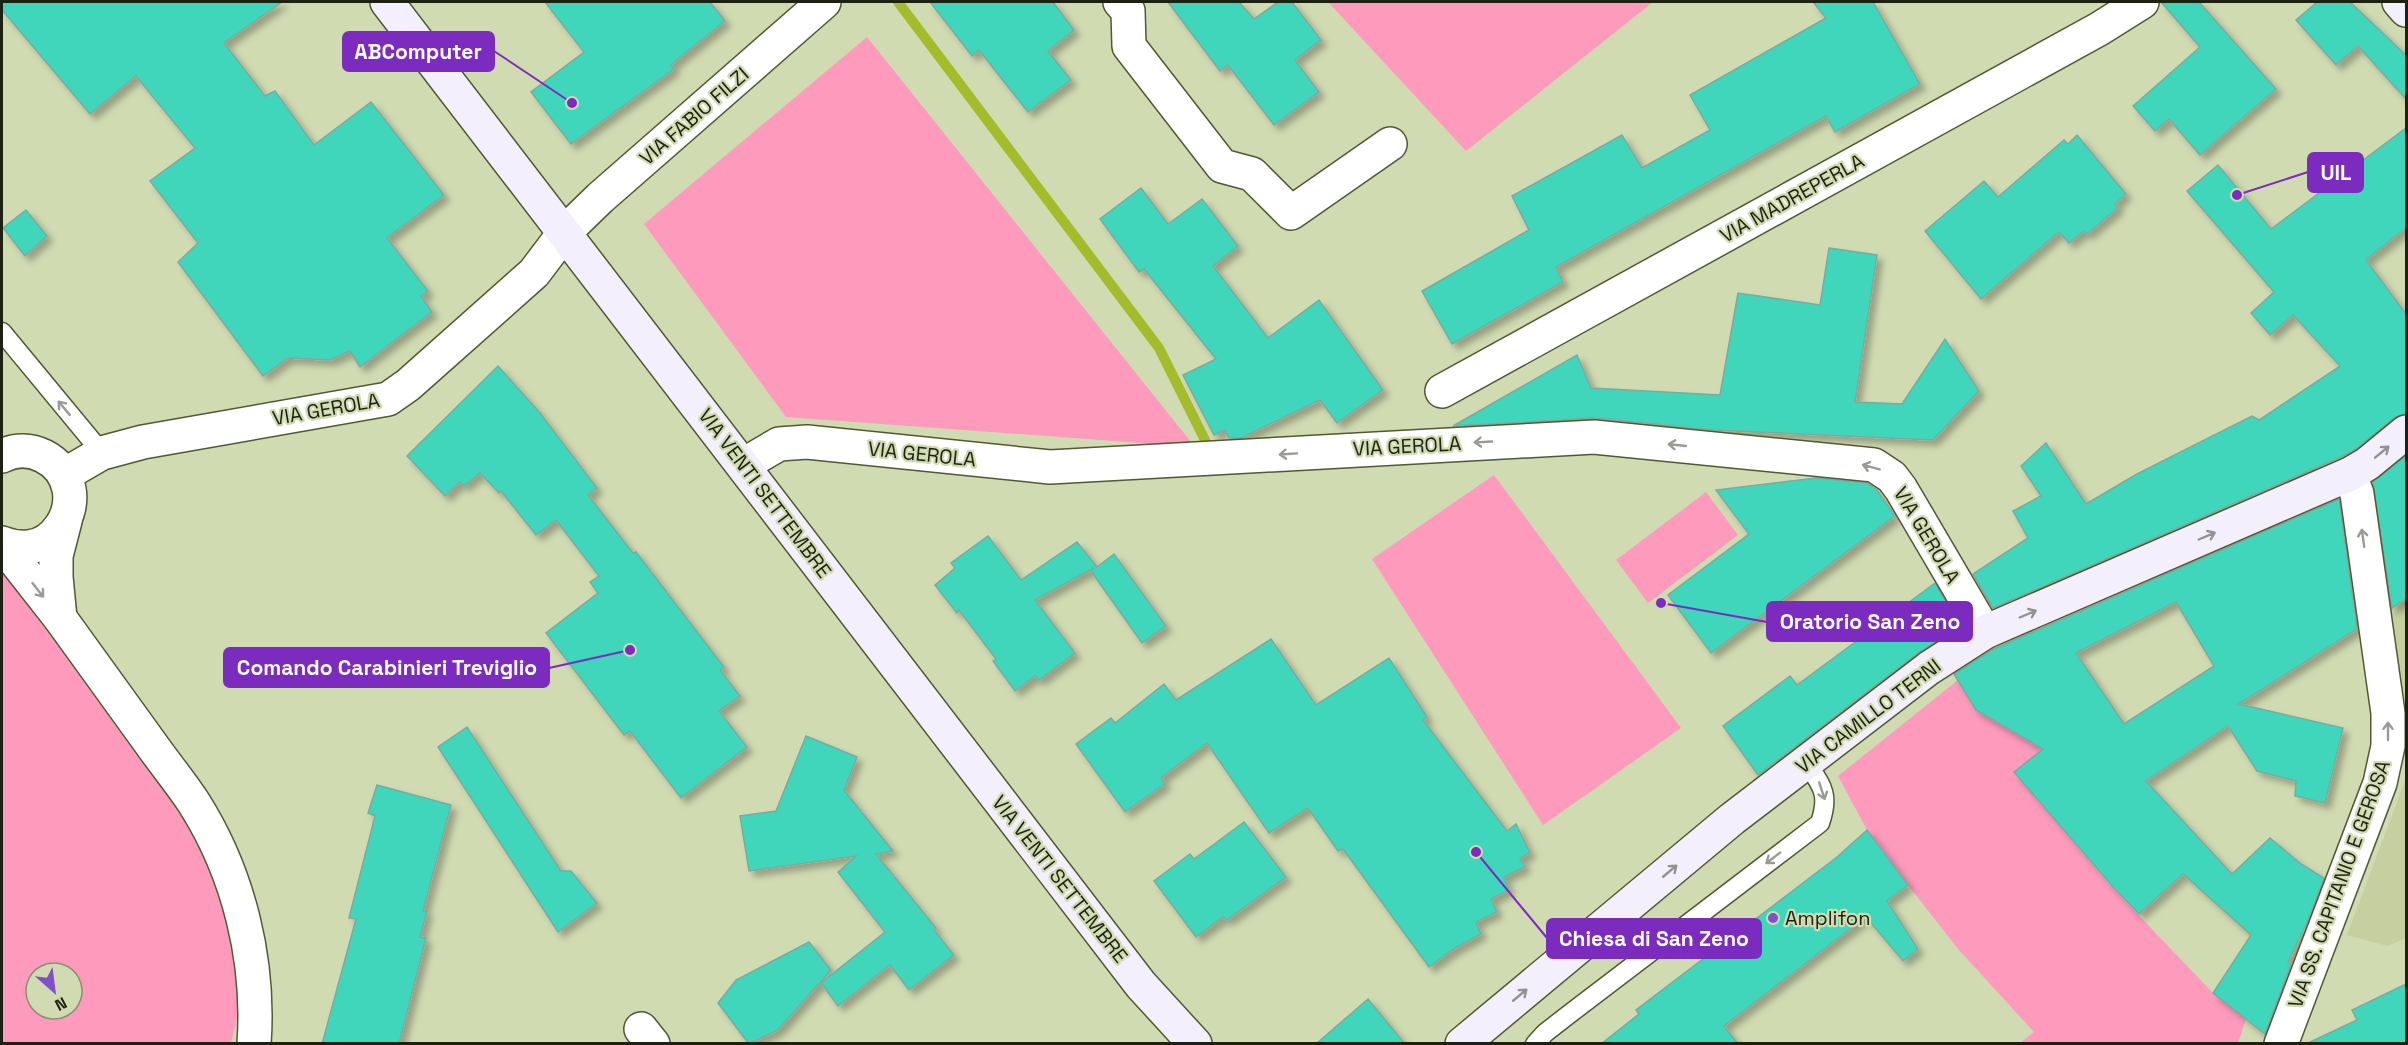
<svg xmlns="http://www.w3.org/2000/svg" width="2408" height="1045" font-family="'Space Grotesk',sans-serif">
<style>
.built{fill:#c5cfa0}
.green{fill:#fe9abc;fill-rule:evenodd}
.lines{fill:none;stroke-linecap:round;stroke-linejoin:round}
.stream{stroke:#a4bb2b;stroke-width:10}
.building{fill:#40d6bc;stroke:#79ab9f;stroke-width:1.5;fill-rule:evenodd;filter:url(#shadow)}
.lane-casing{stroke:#515834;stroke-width:21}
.street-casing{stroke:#515834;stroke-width:36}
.secondary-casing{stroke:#515834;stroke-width:36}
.lane{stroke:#fff;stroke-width:18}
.street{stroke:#fff;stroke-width:33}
.secondary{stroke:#f3effc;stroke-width:33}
.oneway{stroke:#999b94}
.oneway2{stroke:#939292}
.poi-dot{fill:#8050c9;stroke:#d1dbb2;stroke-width:2}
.labels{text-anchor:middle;stroke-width:4.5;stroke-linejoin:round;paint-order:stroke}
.street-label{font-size:20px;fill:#1d2111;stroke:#d1dbb2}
.poi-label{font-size:20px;fill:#1d2111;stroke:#d1dbb2;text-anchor:start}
.leader{fill:none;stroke:#7b2cbf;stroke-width:2}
.callout-dot{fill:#7b2cbf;stroke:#d1dbb2;stroke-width:2}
.callout{fill:#7b2cbf;stroke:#7b2cbf;stroke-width:2}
.callout-label{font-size:21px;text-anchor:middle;font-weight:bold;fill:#fff}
</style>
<defs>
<filter id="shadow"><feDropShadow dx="5.5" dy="5.5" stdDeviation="3" flood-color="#0004"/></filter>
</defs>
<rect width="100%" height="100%" fill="#d1dbb2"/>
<g class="built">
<polygon points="2406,460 2406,709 2372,490"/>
<polygon points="2406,778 2406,938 2388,946 2347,935"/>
</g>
<g class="green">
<polygon points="1328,2 1653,2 1466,151"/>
<polygon points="867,37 1195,447 786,417 644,224"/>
<polygon points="1494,475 1681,728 1543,825 1372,559"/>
<polygon points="1706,492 1738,535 1648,603 1616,560"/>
<path d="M2,555L185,815L222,890L240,1006L231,1043H2ZM36,973H72V1009H36Z"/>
<polygon points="1958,680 2057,738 2014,772 2108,883 2213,993 2246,1019 2238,1043 2020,1043 2034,1032 1958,949 1908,885 1867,830 1838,776"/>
</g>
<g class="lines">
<polyline class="stream" points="898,2 1159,348 1210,450"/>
</g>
<g class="building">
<polygon points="2,2 282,2 224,43 265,96 275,91 314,145 371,102 444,195 387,238 428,291 421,296 432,312 360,367 350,351 330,360 288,358 263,376 178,262 198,243 150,181 195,148 136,76 90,114 2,10"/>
<polygon points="545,2 710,2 725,21 671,65 674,69 571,144 531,92 584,52"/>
<polygon points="930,2 1053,2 1074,30 1048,51 1071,80 1028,112 979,50 972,56"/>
<polygon points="1168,2 1239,2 1254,19 1278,2 1292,2 1321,40 1295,60 1319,92 1274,125 1228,65 1220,71"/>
<polygon points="1813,2 1873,2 1920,84 1835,132 1826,116 1556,267 1563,282 1452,344 1422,291 1529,230 1512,196 1622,135 1642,168 1710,130 1690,95 1826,18"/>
<polygon points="2161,2 2199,2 2276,89 2200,155 2169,119 2155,131 2133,106 2200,47"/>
<polygon points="2317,2 2350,2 2406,55 2406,99 2358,46 2336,65 2296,20"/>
<polygon points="2406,128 2406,228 2366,260 2406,314 2406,414 2394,418 2356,449 2341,457 1993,608 1973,574 2028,538 2013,511 2041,496 2021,466 2046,443 2086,504 2137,474 2252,416 2259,420 2340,366 2293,315 2270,335 2251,313 2274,292 2187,191 2218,165 2271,229"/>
<polygon points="2077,135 2126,194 2115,204 2118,208 2087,234 2084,231 2069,243 2059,232 1981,299 1925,231 1984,181 1998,197 2064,140 2068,144"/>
<polygon points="1141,188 1168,224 1202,199 1238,246 1213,266 1268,338 1319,300 1383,390 1337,423 1320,400 1241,438 1229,438 1225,430 1214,435 1183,375 1216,359 1144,269 1139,272 1100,219"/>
<polygon points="26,210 47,236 25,256 3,228"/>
<polygon points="1829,248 1877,255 1855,402 1902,404 1945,339 1979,391 1933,440 1713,430 1596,418 1453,426 1577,355 1591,388 1720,395 1738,293 1820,305"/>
<polygon points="498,366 540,413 597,488 588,495 633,553 636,552 724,667 720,670 740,696 719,711 747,747 681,798 630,731 624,735 546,633 598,593 590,582 599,576 556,520 536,535 501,491 499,493 480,473 464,486 460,482 445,496 407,456"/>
<polygon points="2406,456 2406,599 2392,608 2373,482"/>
<polygon points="1816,478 1867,483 1877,490 1895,516 1711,653 1668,595 1749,534 1716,490"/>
<path d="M2339,499L2357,629L2239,704L2343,728L2325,803L2295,796L2296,781L2257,771L2228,726L2146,781L2232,874L2270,838L2301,864L2324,878L2307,923L2288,962L2291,964L2265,1034L2213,993L2251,935L2183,874L2139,914L2113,887L2014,772L2043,749L1976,710L1954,674L1994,649ZM2176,602L2214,666L2124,724L2076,653Z"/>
<polygon points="988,536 1021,580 1077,542 1097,567 1114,554 1166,626 1142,643 1091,571 1094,568 1035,600 1075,653 1039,680 1035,676 1015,691 993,661 996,659 959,610 957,613 935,585 955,568 951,563"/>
<polygon points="1935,583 1960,626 1918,653 1758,775 1723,726 1790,676 1797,685"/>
<polygon points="1271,639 1316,705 1389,658 1427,717 1423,720 1507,831 1516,824 1530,853 1520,858 1525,867 1504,877 1509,890 1491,899 1497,912 1476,922 1481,934 1454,949 1429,967 1343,849 1338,851 1308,808 1269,833 1207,743 1161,778 1165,784 1125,812 1076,744 1111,718 1115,723 1164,684 1176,700"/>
<polygon points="467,727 561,871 571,871 597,903 558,932 438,747"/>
<polygon points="806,736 857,757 844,790 893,851 876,854 936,928 934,930 954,955 909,990 890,965 838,1006 821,983 885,932 838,872 856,856 749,871 740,816 776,811"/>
<polygon points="377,785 451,805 423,911 427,911 420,937 426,938 399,1044 322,1044 356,919 349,918 375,816 368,813"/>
<polygon points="1244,822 1286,877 1227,920 1223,917 1196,937 1154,881 1190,854 1194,859"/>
<polygon points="1867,830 1908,885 1887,901 1918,949 1903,961 1866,917 1724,1026 1738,1044 1601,1044 1639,1014 1636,1010 1837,857"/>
<polygon points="809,942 831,970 778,1030 749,1044 718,1003 736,980"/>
<polygon points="2406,984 2406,1044 2306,1044 2357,1020 2352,1010"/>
<polygon points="1368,999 1405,1044 1316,1044"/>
</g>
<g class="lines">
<defs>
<g id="lane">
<polyline points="2,332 102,453"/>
<path d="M1535,1044L1545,1033L1572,1012L1820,823C1830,794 1822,786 1806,762"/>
</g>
<g id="street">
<polyline points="1120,2 1128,11 1129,46 1222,166 1252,174 1291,213 1390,144"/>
<polyline points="1442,391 2099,29 2142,2"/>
<path d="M2,456C29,442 63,459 69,489C74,515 55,544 29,547C19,548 10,546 2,543"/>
<polyline points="743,465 779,444 807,442 1050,467 1594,437 1874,465 1892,477 1901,489 1985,632"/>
<polyline points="64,475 102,453 143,442 388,399 408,385 534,273 565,232 600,198 824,2"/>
<polyline points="2,544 60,618 56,577 56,556 65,521"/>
<path d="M60,618C90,660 121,702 151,744C165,764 181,783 194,803C239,874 260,961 254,1044"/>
<polyline points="641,1029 653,1044"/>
<polyline points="2281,1044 2380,783 2388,746 2388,713 2357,494 2350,474"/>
</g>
<g id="secondary">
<polyline points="387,2 1141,985 1195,1044"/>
<polyline points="2399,2 2406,10"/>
<polyline points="1462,1044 1732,819 1929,668 1985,632 2350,474 2367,464 2406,432"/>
</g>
</defs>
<use href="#lane" class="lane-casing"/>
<use href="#street" class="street-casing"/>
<use href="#secondary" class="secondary-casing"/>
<use href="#lane" class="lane"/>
<use href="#street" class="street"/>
<use href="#secondary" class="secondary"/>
</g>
<defs><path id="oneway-shaft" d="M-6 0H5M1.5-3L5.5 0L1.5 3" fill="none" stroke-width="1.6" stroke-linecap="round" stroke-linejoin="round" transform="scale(1.5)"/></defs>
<g class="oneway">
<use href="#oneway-shaft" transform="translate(64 408) rotate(-130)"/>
<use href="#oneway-shaft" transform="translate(1483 442) rotate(177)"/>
<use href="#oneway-shaft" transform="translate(1677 445) rotate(-174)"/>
<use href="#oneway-shaft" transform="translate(1288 454) rotate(176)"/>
<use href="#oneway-shaft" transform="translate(1871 467) rotate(-165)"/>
<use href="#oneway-shaft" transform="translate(2363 538) rotate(-98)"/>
<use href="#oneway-shaft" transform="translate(38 590) rotate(52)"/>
<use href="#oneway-shaft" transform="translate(2388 731) rotate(-90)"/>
<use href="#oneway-shaft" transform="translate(1822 791) rotate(72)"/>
<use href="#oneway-shaft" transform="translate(1773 858) rotate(143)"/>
</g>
<g class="oneway2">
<use href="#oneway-shaft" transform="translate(2382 452) rotate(-39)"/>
<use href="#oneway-shaft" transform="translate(2207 536) rotate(-23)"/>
<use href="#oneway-shaft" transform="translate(2028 614) rotate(-23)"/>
<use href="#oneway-shaft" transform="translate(1670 871) rotate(-40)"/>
<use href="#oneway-shaft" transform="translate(1520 995) rotate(-40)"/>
</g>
<circle class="poi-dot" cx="1773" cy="918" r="6"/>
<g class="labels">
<g class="street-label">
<text transform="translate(694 116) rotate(-41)" y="7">VIA FABIO FILZI</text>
<text transform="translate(1792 198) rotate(-29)" y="7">VIA MADREPERLA</text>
<text transform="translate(326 409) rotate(-10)" y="7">VIA GEROLA</text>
<text transform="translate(1407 446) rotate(-3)" y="7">VIA GEROLA</text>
<text transform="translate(922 454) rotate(6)" y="7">VIA GEROLA</text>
<text transform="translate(765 493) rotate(53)" y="7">VIA VENTI SETTEMBRE</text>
<text transform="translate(1927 535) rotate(59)" y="7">VIA GEROLA</text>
<text transform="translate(1868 716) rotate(-37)" y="7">VIA CAMILLO TERNI</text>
<text transform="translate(1060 879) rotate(52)" y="7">VIA VENTI SETTEMBRE</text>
<text transform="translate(2339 884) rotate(-70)" y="7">VIA SS. CAPITANIO E GEROSA</text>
</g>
<g class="poi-label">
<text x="1785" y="925">Amplifon</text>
</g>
</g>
<path class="leader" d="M572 103L494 51M2237 195L2308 172M1661 603L1767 622M630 650L549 668M1476 852L1547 938"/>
<g class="callout-dot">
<circle cx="572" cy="103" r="6"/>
<circle cx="2237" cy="195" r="6"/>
<circle cx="1661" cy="603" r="6"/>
<circle cx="630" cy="650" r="6"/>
<circle cx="1476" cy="852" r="6"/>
</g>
<g class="callout">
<rect x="343" y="32" width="151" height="39" rx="6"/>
<rect x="2308" y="153" width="55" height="39" rx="6"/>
<rect x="1767" y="602" width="205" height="39" rx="6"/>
<rect x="224" y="648" width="325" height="39" rx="6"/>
<rect x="1547" y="919" width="214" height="39" rx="6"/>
</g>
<g class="callout-label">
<text x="418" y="59">ABComputer</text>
<text x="2336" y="180">UIL</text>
<text x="1870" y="629">Oratorio San Zeno</text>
<text x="387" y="675">Comando Carabinieri Treviglio</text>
<text x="1654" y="946">Chiesa di San Zeno</text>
</g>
<rect width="2408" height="1045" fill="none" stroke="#1d2111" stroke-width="6"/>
<g transform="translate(54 991) rotate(152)"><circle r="28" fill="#d1dbb2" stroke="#899172" stroke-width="1.5"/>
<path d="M0-4.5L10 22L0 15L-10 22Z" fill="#8050c9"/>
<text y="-9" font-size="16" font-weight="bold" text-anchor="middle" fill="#1d2111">N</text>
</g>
</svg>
